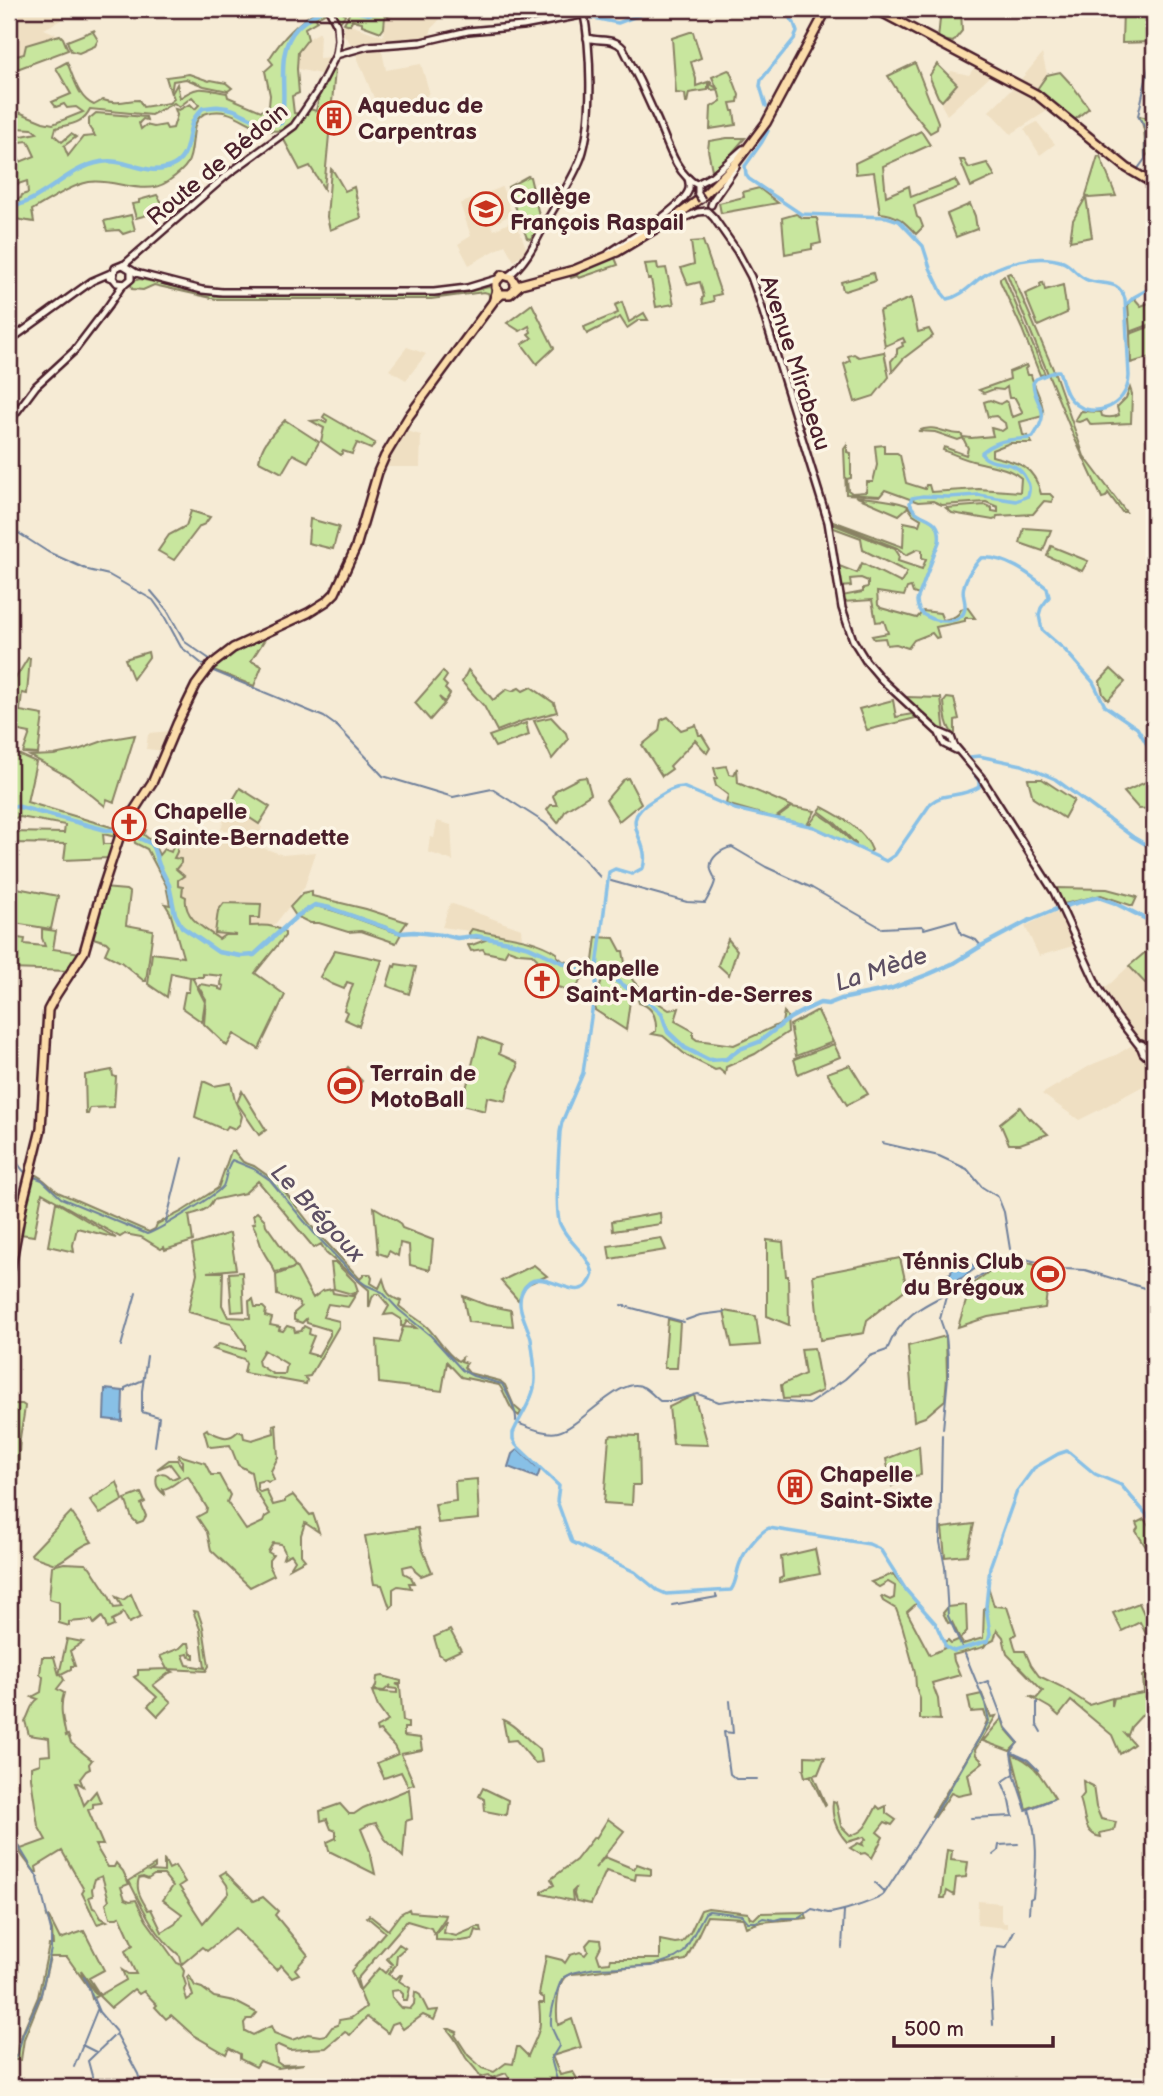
<svg xmlns="http://www.w3.org/2000/svg" width="1163" height="2096" font-family="'Balsamiq Sans',sans-serif">
<style>
.built{fill:#efdfc2}
.green{fill:#c8e69e;stroke:#898264;stroke-width:2;fill-rule:evenodd}
.water{fill:#88c0e6;stroke:#6f809b;stroke-width:2}
.lines{fill:none;stroke-linecap:round;stroke-linejoin:round}
.stream{stroke:#6f809b;stroke-width:2}
.canal{stroke:#88c0e6;stroke-width:3.5}
.river{stroke:#88c0e6;stroke-width:4.5}
.secondary-casing{stroke:#4a1f2b;stroke-width:10}
.primary-casing{stroke:#4a1f2b;stroke-width:12}
.secondary{stroke:#fcf5e5;stroke-width:5}
.primary{stroke:#fbddab;stroke-width:7}
.secondary-bridge-casing{stroke:#4a1f2b;stroke-width:10;stroke-linecap:butt}
.secondary-bridge{stroke:#fcf5e5;stroke-width:5}
.labels{text-anchor:middle;stroke-width:7;stroke-linejoin:round;paint-order:stroke}
.poi-label{font-size:23px;font-weight:bold;fill:#4a1f2b;stroke:#fcf5e5;text-anchor:start}
.street-label{font-size:23px;fill:#4a1f2b;stroke:#fcf5e5}
.water-label{font-size:24px;font-style:italic;fill:#5d4f63;stroke:#fcf5e5}
</style>
<rect width="100%" height="100%" fill="#f6ebd5"/>
<filter id="ink" filterUnits="userSpaceOnUse"><feTurbulence type="fractalNoise" baseFrequency=".0143" numOctaves="2"/><feDisplacementMap in="SourceGraphic" scale="14" xChannelSelector="R" yChannelSelector="G"/><feConvolveMatrix kernelMatrix="1 2 1 2 8 2 1 2 1" color-interpolation-filters="sRGB"/></filter>
<g filter="url(#ink)">
<g class="built">
<polygon points="30,9 58,9 63,19 44,29 61,36 67,50 9,73 9,16 21,10 26,11"/>
<polygon points="411,9 447,9 447,11 432,28 429,38 397,43 391,40 391,43 354,47 343,34 344,23 383,36 386,17 406,13"/>
<polygon points="320,32 319,58 332,57 324,75 298,69 298,52 308,39"/>
<polygon points="381,47 386,70 421,64 429,91 427,96 408,107 396,110 387,112 379,110 355,52 356,50"/>
<polygon points="1042,54 1047,74 1034,91 1018,83"/>
<polygon points="976,65 992,74 947,115 941,104 958,84 949,75 951,71 969,75"/>
<polygon points="1016,85 1035,96 1050,109 1011,134 989,111"/>
<polygon points="1037,122 1055,144 1040,155 1024,129"/>
<polygon points="502,187 512,214 491,225 494,230 515,220 526,247 525,252 514,261 505,245 469,265 458,244 471,236 460,204"/>
<polygon points="407,347 426,354 406,380 389,370"/>
<polygon points="403,430 421,435 420,467 381,467"/>
<polygon points="169,731 172,732 165,751 146,749 148,735 150,733"/>
<polygon points="229,805 262,827 258,839 255,840 221,829"/>
<polygon points="437,821 451,825 453,861 428,852 430,837 434,838"/>
<polygon points="178,829 230,836 283,855 316,852 304,888 267,934 226,945 179,908 170,852 175,842"/>
<polygon points="450,903 521,929 522,938 472,929 469,931 442,927"/>
<polygon points="1061,909 1076,945 1039,956 1025,926"/>
<polygon points="1129,966 1144,984 1154,978 1154,1046 1139,1040 1102,989 1111,983"/>
<polygon points="1134,1044 1140,1053 1154,1066 1154,1080 1097,1111 1079,1120 1042,1094 1093,1064 1116,1055"/>
<polygon points="978,1901 1001,1903 1001,1918 1004,1923 1007,1923 1007,1928 977,1925"/>
</g>
<g class="green">
<path d="M319,9H326L328,11L316,18L317,21L305,28L308,39L298,52L297,69L299,93L292,96L294,113L302,114L288,130C281,130 274,132 267,130C245,125 231,106 207,113C187,118 197,149 187,164C183,171 174,177 167,182C145,197 114,178 89,182C69,186 50,200 32,210L34,222L9,218V190L14,200L21,198L22,195L28,193L27,181L9,187V148L18,157L20,162L35,156L28,141L20,142L17,137L37,133L32,129L17,128L14,123L9,122V108L43,122L53,124L83,112L76,107L67,108L64,104L56,107L52,102L71,94L56,68L67,62C74,78 78,98 94,105L103,100C117,105 125,100 139,100L143,107L169,103L174,99L172,93L177,84L180,98C200,83 205,90 227,93L228,97L261,111L269,106L270,95L265,71L273,64L269,59C283,37 297,23 319,9ZM192,97L199,105L195,109L190,104L179,110L175,109L177,115L173,128L167,129L165,125L154,127L146,125L141,129L139,123L143,119L147,120L146,117L96,113L89,119V127L95,136L83,137L68,156L64,146L76,137L71,134L62,142L54,135L56,128C70,124 83,124 90,109L151,115L174,103L179,107Z"/>
<polygon points="331,9 370,9 371,12 386,9 405,9 385,17 384,28 381,32 362,25 362,22 352,20 350,25 344,23 349,14 345,9 340,10 345,15 340,22"/>
<polygon points="941,9 961,9 962,31 953,42 938,39"/>
<polygon points="1123,9 1154,9 1154,11 1151,12 1151,42 1122,43"/>
<polygon points="95,30 93,32 98,40 95,46 79,53 71,51 67,41"/>
<polygon points="690,32 693,32 701,58 691,62 696,79 696,86 708,82 708,90 689,93 687,103 686,103 685,94 676,93 672,38"/>
<polygon points="60,35 63,38 68,50 9,72 9,58 24,54 26,45"/>
<polygon points="915,63 938,122 937,129 930,133 906,104 888,76"/>
<polygon points="937,64 957,84 942,101 938,97 930,78 930,75"/>
<polygon points="331,70 335,70 324,189 310,166 300,170 283,138 290,133 310,109 316,111 320,91"/>
<polygon points="728,70 730,71 739,95 738,102 730,103 732,111 734,111 736,125 710,129 711,107 721,101 718,89 712,90 710,88 710,80 712,85 717,88 712,77"/>
<polygon points="1060,72 1072,85 1089,108 1073,121 1035,92 1047,75"/>
<polygon points="189,74 209,81 211,80 226,83 232,88 228,91 204,86 186,79 173,81 171,94 166,77"/>
<path d="M1139,116L1154,119V149L1145,157C1144,140 1147,131 1139,116Z"/>
<path d="M921,131L930,145L883,166L886,196L909,186L911,197L955,180L959,187L914,205L917,217L920,219L923,227L916,234C905,222 897,214 880,213L874,172L856,174L855,163Z"/>
<polygon points="727,138 745,138 726,160 712,170 708,150 709,141"/>
<polygon points="1098,156 1100,156 1116,196 1089,198 1086,195"/>
<polygon points="960,160 964,160 969,168 987,163 995,176 971,187"/>
<polygon points="331,169 334,172 345,191 354,187 361,218 330,230 327,217"/>
<path d="M528,176L530,177L542,228L530,239L527,238C520,221 515,204 508,187Z"/>
<polygon points="759,188 778,203 721,213 719,203 744,197 743,192"/>
<polygon points="157,195 163,204 160,205 162,211 136,218 132,204 139,203 139,200"/>
<polygon points="1086,197 1092,237 1070,241 1073,220"/>
<polygon points="970,204 975,216 977,229 956,237 947,214"/>
<polygon points="796,214 803,218 817,218 821,243 812,245 812,249 785,254 782,218"/>
<polygon points="131,215 135,230 123,234 119,230 107,231 104,221"/>
<polygon points="703,241 721,294 713,296 714,301 703,304 702,298 704,297 700,282 688,285 681,268 694,264 691,242"/>
<polygon points="615,258 618,265 579,278 577,276 571,278 570,275 560,278 559,277"/>
<polygon points="657,263 658,269 666,268 674,304 656,307 651,279 648,279 645,264"/>
<polygon points="873,273 875,281 873,282 845,291 843,290 841,282"/>
<polygon points="1010,273 1013,276 1054,371 1084,456 1126,512 1122,512 1108,493 1106,497 1102,498 1074,437 1007,274"/>
<polygon points="1004,276 1045,374 1040,375 1022,329 1000,281 1000,278"/>
<polygon points="140,279 218,296 435,296 457,294 489,287 495,290 491,301 488,293 484,292 431,299 216,299 154,285 143,290 132,289 131,284 133,281"/>
<polygon points="1043,282 1045,290 1063,285 1067,313 1038,326 1025,294 1041,287 1040,284"/>
<polygon points="911,298 918,332 929,329 933,336 904,358 892,372 891,361 897,354 897,349 903,346 902,343 905,342 903,338 885,346 879,311"/>
<polygon points="1134,298 1141,306 1154,301 1154,323 1130,332 1128,305"/>
<polygon points="622,302 629,322 644,313 648,320 639,320 627,328 620,317 587,334 584,327 618,313 615,305"/>
<polygon points="532,304 554,348 537,364 522,344 532,338 528,334 531,332 529,326 520,331 507,323"/>
<polygon points="1154,325 1154,356 1131,363 1130,334"/>
<polygon points="884,352 889,377 874,396 855,402 844,364 850,361 848,356 854,354 859,357"/>
<path d="M1026,365L1027,367L1025,369L1027,375H1031C1034,387 1045,405 1043,416L1020,422L1023,435L1028,436L1032,443H1010L992,450V456C1017,462 1034,465 1041,494H1050L1053,497L1052,502L1044,501L1033,514L997,516L996,519L993,520L952,513L946,508L985,505L992,508V511L998,512V507L986,502L942,505L933,501L918,502L885,490L880,496L846,494L844,449L847,445V452L851,453V478L847,479L848,490L852,493L866,492L867,482H873L877,465L875,446L884,445V453H897L900,455L906,483L925,489L926,485H929L931,492L979,489L1020,492L1021,478C1008,467 992,466 977,462C965,460 954,454 943,450L944,447L966,455L968,448L963,438L958,440L935,432L918,431C935,423 945,435 961,434L963,437L971,438L993,436L991,428L1002,431L1006,428L1005,423L996,416L988,417L984,402L990,400L1000,404L1005,401L1008,403L1011,415L1013,417L1023,413L1015,398H1009L1007,387L1003,390L994,389L984,393L979,390L1010,379L1009,372Z"/>
<path d="M1130,388L1132,394L1131,423L1091,425L1087,419L1079,422L1075,421L1081,411L1101,412L1102,416C1108,418 1113,418 1119,415L1117,407L1126,398Z"/>
<polygon points="325,414 375,443 371,449 357,443 352,454 343,451 341,455 321,441 324,428 311,421 320,420 326,423 327,420 323,417"/>
<path d="M285,420L319,442L308,462L293,454L282,473L259,461C262,443 273,433 285,420Z"/>
<path d="M855,496C872,499 890,499 906,505C911,507 913,512 919,514C931,520 939,523 940,538L919,595L913,593L911,587L907,588L904,596L877,592L878,605L881,608L917,618L923,611L940,613L943,620C951,618 958,618 961,609L967,607L975,618H965V621L936,627L939,637L936,638L932,633L914,640L908,648L896,644L887,645L885,638L874,639L872,636L888,633L884,621L876,622L872,600L843,602L842,596L863,592V588L868,587V581L861,578L850,579L851,586L840,587L837,565L857,573L862,563L901,583L907,572L863,550L861,538L831,527L830,523L895,549L899,555L898,561L922,569L926,559L922,558V550L918,549L906,555L897,548L829,521L828,519L903,547L904,522L919,525L921,519L913,514L908,507L899,515Z"/>
<polygon points="191,511 210,517 205,524 200,526 174,560 158,551 169,535 186,526"/>
<polygon points="310,519 339,527 333,549 308,543"/>
<polygon points="1024,528 1051,530 1043,551 1020,543"/>
<polygon points="1051,546 1088,561 1082,571 1047,556"/>
<polygon points="263,636 265,639 251,661 262,666 254,686 211,669 220,660 228,658 231,652"/>
<polygon points="148,652 149,657 133,679 125,659"/>
<polygon points="28,658 30,658 27,694 22,693 20,711 43,715 38,754 23,753 30,733 14,730 10,742 9,740 9,689"/>
<polygon points="1111,669 1125,682 1108,700 1103,694 1100,681"/>
<polygon points="468,670 493,700 507,689 512,691 519,688 523,691 531,687 554,703 557,712 523,721 497,731 484,706 462,682"/>
<polygon points="443,671 447,676 443,682 447,686 445,689 450,694 445,702 439,697 444,704 430,720 415,703"/>
<polygon points="906,697 941,698 945,734 905,698"/>
<path d="M947,698L954,699L959,719L955,720V736C946,728 945,714 944,702Z"/>
<polygon points="893,700 896,717 912,714 916,718 867,730 859,709"/>
<polygon points="551,717 566,733 568,740 552,759 534,721"/>
<polygon points="668,717 681,730 696,725 699,735 702,735 710,748 707,753 695,740 670,766 672,769 662,776 642,745 659,731 661,720"/>
<polygon points="526,723 529,735 495,747 489,736"/>
<polygon points="135,735 114,802 107,799 105,806 69,777 30,756 54,755 78,750 106,740"/>
<polygon points="9,750 36,762 27,802 118,829 116,837 103,834 104,844 115,844 108,858 64,860 66,844 9,843 9,832 64,833 65,825 20,817 9,819"/>
<polygon points="726,766 729,774 734,775 737,768 738,783 791,806 775,818 726,804 728,795 716,786 714,779 717,778 714,768"/>
<polygon points="586,777 591,794 566,810 558,823 547,810 551,805 557,805 553,796 556,790 579,778"/>
<polygon points="628,778 641,803 619,821 606,800 623,780"/>
<polygon points="1154,778 1154,808 1139,809 1124,792"/>
<polygon points="1028,779 1042,779 1074,800 1064,818 1033,798"/>
<polygon points="240,788 270,807 259,824 230,805"/>
<polygon points="792,807 815,811 807,825 777,818"/>
<path d="M822,807C841,817 864,829 872,850L869,853L856,847V844L834,822L819,811Z"/>
<polygon points="818,813 833,823 854,844 854,846 809,825"/>
<path d="M128,827L146,830L144,835L153,842L159,855L164,849L171,852L178,831L177,852L174,858L181,859V863L176,869L184,876L178,880V886L183,887L182,895L186,897C183,918 204,928 219,939L225,935H237L215,933L218,911L224,903L261,904L260,918H250V926C262,925 274,924 285,933V936L255,973L285,995L259,1049L234,1034L227,1046L204,1024L206,999L198,986L200,984L219,987V989L223,990L224,986L221,985L222,976L203,974V977H192L205,1002L202,1022L182,1008L185,992H189L190,977L171,973L167,997L148,984L152,953L183,957L170,912L165,904L170,905L166,885L147,849L135,843L134,838L124,835L123,838L124,828Z"/>
<polygon points="17,888 58,896 51,929 14,923"/>
<polygon points="103,888 126,890 130,893 126,925 153,930 146,981 144,981 121,962 105,954 109,945 106,942 90,937"/>
<polygon points="1055,888 1107,889 1137,897 1133,906 1101,895 1064,904"/>
<polygon points="312,891 312,896 366,909 407,922 400,932 329,907 315,905 296,916 290,907 303,893"/>
<path d="M315,906C345,912 372,926 401,934L396,943L361,931L348,932L319,923H310L298,917Z"/>
<polygon points="9,924 13,925 11,937 25,939 24,944 45,946 42,938 42,929 56,931 53,949 81,953 69,971 10,969 9,975"/>
<path d="M472,929C501,937 531,936 557,953V956L563,961L580,965L583,962L593,961L596,937L614,938L621,951H623L625,963H629L630,976L634,982L657,1002L669,1010L679,1008L675,1021L693,1031V1037L697,1040L734,1045L782,1023L784,1012L787,1016L788,1032L755,1054L726,1067L725,1074L719,1069L715,1070L687,1056L663,1036L652,1034L656,1031C657,1017 653,1007 639,1003L637,996L631,993L626,1030L595,1010L602,978L594,975V978L583,977L571,995L561,988L546,984V979L540,978L537,959L532,954L519,953L508,949L504,956L485,952L483,949L471,951L468,945H472L488,939L470,937L469,933Z"/>
<polygon points="728,939 737,950 729,975 718,965"/>
<polygon points="335,950 382,960 359,1026 344,1019 347,1012 344,1010 353,984 347,982 344,989 332,984 320,977"/>
<polygon points="1148,950 1154,953 1154,977 1145,983 1129,966"/>
<polygon points="396,964 416,967 409,994 387,986 393,966 395,967"/>
<polygon points="816,1011 818,1011 833,1042 796,1056 790,1025"/>
<polygon points="479,1037 501,1045 499,1054 517,1062 518,1067 508,1089 506,1101 487,1097 485,1111 462,1105"/>
<polygon points="834,1044 840,1057 798,1074 794,1059"/>
<polygon points="850,1065 868,1094 847,1105 827,1073"/>
<polygon points="348,1067 362,1081 343,1103 329,1090"/>
<polygon points="112,1070 113,1076 116,1077 114,1107 90,1108 88,1114 86,1114 85,1075"/>
<polygon points="203,1081 214,1086 231,1083 235,1101 242,1116 240,1124 235,1129 228,1126 225,1130 195,1117"/>
<polygon points="242,1091 266,1130 259,1135 237,1103"/>
<polygon points="1020,1107 1029,1119 1031,1118 1048,1134 1020,1144 1009,1144 1000,1123"/>
<path d="M231,1151H234L243,1162L254,1166L278,1183L314,1229L360,1279L363,1276V1274H370L372,1278L371,1283L379,1288L383,1279C387,1292 387,1296 401,1301L399,1306C408,1314 419,1319 427,1327C438,1338 445,1353 458,1361L462,1358L461,1361L467,1363L464,1367L469,1373L500,1381L505,1385L514,1406L521,1412L519,1416C508,1409 507,1395 499,1385L461,1377L447,1362L442,1391L379,1383L377,1340L398,1343L403,1327L416,1328L407,1321L404,1326H401V1319L393,1314L384,1315L389,1306L379,1294H375L372,1298L369,1308V1290L326,1253L321,1244L314,1248L258,1181L245,1193L213,1200C208,1211 199,1212 189,1215L193,1241L165,1250L164,1247L161,1249L141,1237L125,1234L120,1237L42,1193L34,1236L20,1234L29,1190L34,1174C44,1178 50,1187 60,1193L149,1232L155,1229L157,1224L181,1212L218,1188Z"/>
<polygon points="56,1202 116,1238 77,1228 73,1245 74,1252 48,1246"/>
<polygon points="374,1207 399,1222 402,1228 433,1240 430,1270 410,1265 409,1245 400,1243 398,1256 389,1251 387,1256 378,1253"/>
<path d="M257,1212L265,1220L266,1225L295,1266L292,1269L275,1272C272,1264 267,1259 263,1251C259,1242 258,1232 252,1224L255,1223L253,1215Z"/>
<polygon points="660,1213 661,1224 613,1231 612,1221"/>
<path d="M230,1233L236,1269L207,1272H223L222,1305L228,1317L250,1318L249,1301L253,1299L255,1307H263L266,1310L265,1316L272,1318L270,1325L280,1327L279,1330L283,1331L287,1326L294,1328L295,1332L301,1331L304,1326L310,1329L309,1334L314,1336L307,1353L318,1356L330,1335V1330L307,1323L306,1319L302,1323L294,1320V1313L301,1307L298,1302L277,1295L276,1275L296,1267L313,1298L322,1291L332,1289L333,1293L351,1296L356,1294L348,1307L328,1304L323,1317L339,1321V1326L310,1376L304,1377L307,1380L306,1384L244,1373L246,1363L244,1359L213,1349L219,1344L245,1350V1344L231,1323L188,1312L197,1273L192,1245ZM264,1350L287,1364L285,1374H273L259,1365L258,1360Z"/>
<polygon points="661,1238 666,1250 610,1259 608,1246"/>
<polygon points="767,1240 783,1242 786,1276 788,1276 789,1325 767,1316"/>
<polygon points="900,1258 907,1288 867,1320 864,1333 820,1340 813,1275"/>
<path d="M1010,1258C1027,1263 1046,1266 1059,1277L1055,1286L1048,1284L1045,1308L988,1317L958,1327L971,1285L1006,1259Z"/>
<polygon points="331,1263 336,1263 355,1282 358,1291 352,1294 334,1289"/>
<polygon points="534,1265 547,1276 526,1285 518,1300 501,1281"/>
<polygon points="242,1272 244,1311 232,1312 229,1273"/>
<polygon points="463,1296 486,1305 511,1310 513,1326 468,1322"/>
<polygon points="724,1311 756,1316 760,1345 732,1347"/>
<polygon points="668,1319 680,1322 677,1368 664,1368"/>
<polygon points="946,1336 947,1377 945,1400 925,1417 914,1421 908,1346"/>
<polygon points="814,1348 822,1391 806,1398 783,1399 781,1385 805,1374 801,1349"/>
<polygon points="694,1395 708,1445 673,1444 669,1407"/>
<path d="M9,1404H22L25,1406C24,1418 21,1428 20,1439C18,1456 20,1473 17,1490H9Z"/>
<path d="M276,1424L278,1457L271,1471L274,1480L268,1482L265,1480L257,1482V1488L260,1492L266,1490L273,1505L285,1502V1499L293,1495L310,1515L313,1514L319,1532L305,1523L301,1535V1555L305,1560L290,1568L295,1560L291,1554L283,1558L285,1552L281,1544L273,1543L268,1552L273,1555L269,1560V1565L274,1575L250,1587L211,1550L207,1532L197,1517L206,1512L207,1508L188,1476C179,1478 173,1488 163,1489L164,1494C157,1488 155,1485 157,1475C164,1471 167,1474 172,1479L179,1476L170,1464L157,1469L169,1460H177L182,1467V1461L178,1458L179,1455L205,1463L211,1475H219L230,1495L227,1502L246,1530L263,1522L265,1517L270,1514L254,1488L251,1472L238,1465L230,1445L211,1447L208,1445L204,1431L207,1429L208,1431C220,1436 228,1442 238,1431L243,1433L244,1438L252,1440L274,1433L273,1425Z"/>
<polygon points="612,1435 639,1436 640,1485 633,1485 632,1505 604,1503 609,1437"/>
<polygon points="919,1446 921,1475 902,1478 892,1486 886,1459"/>
<polygon points="477,1479 479,1519 438,1523 435,1504 456,1501 455,1481"/>
<polygon points="117,1482 123,1500 100,1514 90,1500"/>
<polygon points="141,1493 145,1502 141,1504 146,1516 143,1521 137,1523 132,1518 125,1499"/>
<path d="M71,1512L92,1542C78,1546 68,1559 55,1564L32,1556L31,1554Z"/>
<polygon points="1144,1519 1151,1528 1154,1527 1154,1560 1136,1531 1138,1528 1136,1523"/>
<polygon points="974,1524 967,1555 945,1557 942,1528"/>
<polygon points="418,1528 422,1548 432,1572 421,1576 415,1571 412,1565 403,1567 404,1573 411,1577 414,1583 409,1583 411,1588 398,1586 393,1589 393,1605 390,1608 382,1585 374,1584 365,1536"/>
<polygon points="815,1549 820,1574 779,1582 779,1579 783,1577 781,1557"/>
<polygon points="64,1563 85,1564 90,1567 109,1596 114,1608 122,1607 116,1597 123,1600 131,1594 141,1617 129,1623 123,1612 120,1616 112,1620 114,1626 107,1629 105,1622 102,1617 94,1624 92,1620 69,1622 69,1626 59,1623 59,1602 49,1599 52,1566"/>
<polygon points="893,1574 917,1603 907,1612 930,1655 945,1648 944,1642 948,1640 951,1643 960,1639 963,1644 983,1638 984,1608 987,1606 988,1586 994,1606 1007,1607 1016,1634 1012,1637 1016,1651 1025,1651 1031,1665 1039,1676 1062,1687 1089,1705 1112,1698 1112,1706 1114,1698 1144,1693 1143,1676 1154,1669 1151,1686 1154,1687 1154,1702 1131,1727 1128,1735 1125,1734 1134,1744 1120,1754 1112,1735 1071,1701 1059,1716 1050,1708 1029,1696 1037,1698 1043,1691 1007,1654 1003,1637 997,1630 994,1640 986,1644 984,1647 953,1655 954,1661 960,1675 932,1683 938,1699 940,1720 920,1719 920,1699 916,1687 915,1672 902,1625 896,1609 883,1601 881,1597 882,1596 890,1600 894,1598 895,1586 888,1582 879,1587 871,1582"/>
<polygon points="1139,1603 1144,1614 1153,1610 1154,1637 1149,1640 1140,1622 1122,1631 1113,1613"/>
<polygon points="966,1605 967,1631 960,1639 952,1622 948,1623 943,1613 948,1607"/>
<polygon points="193,1611 198,1612 203,1627 209,1666 206,1671 167,1669 173,1672 169,1673 153,1685 171,1702 158,1716 148,1706 157,1697 134,1677 138,1675 138,1670 167,1669 160,1656 180,1648 185,1643 189,1643 191,1654 194,1654 194,1658 189,1657 188,1654 183,1655 187,1665 205,1668 200,1629"/>
<polygon points="450,1630 461,1650 444,1658 439,1654 434,1637"/>
<path d="M67,1639L83,1642L70,1651L75,1666H71V1669L61,1674L64,1680L57,1689L64,1693C59,1707 63,1721 66,1736L68,1735L71,1743L92,1760L89,1764L90,1769L86,1771L80,1779L83,1786L78,1783H76L84,1805L96,1791L101,1803L93,1804V1808L88,1810L103,1845H95L108,1867H114L116,1863L123,1871L129,1884L121,1887L125,1899L130,1901L136,1900L146,1920L177,1963L180,1964L184,1971L183,1976L186,1985L184,1990L187,2000L193,1996L187,1977L189,1975L195,1986L202,1988L214,1997L234,2001L257,2013L252,2019H247L244,2023L245,2031L253,2035L271,2026L274,2033L292,2040L308,2034L320,2036L326,2035L332,2027L338,2025L339,2020L351,2018L366,2007L351,1971L385,1932L367,1917L369,1915L388,1930L400,1914L409,1909L410,1912L446,1915L445,1918L434,1934L431,1928L407,1921L357,1979L360,1990L379,1968L385,1973L392,1964L387,1959L399,1944L405,1948L397,1955L396,1965L388,1974L396,1979L400,1975H402L399,1981L410,1988L407,2000H403V1994L399,1990L391,1991L392,1997L402,2008L410,2009L414,2004L415,1992L420,1995L428,2011L438,2010L434,2020L423,2015L403,2029L398,2022L392,2024L388,2033L367,2017L350,2035L345,2032L326,2048L289,2050L278,2045L275,2047L277,2062L281,2065L304,2064L278,2068L260,2061L256,2067L240,2059V2054L229,2048L226,2054L193,2035L171,2015L166,2019L155,2007L157,2005L144,1991L139,1994L134,1989L111,2008L99,1996L81,1971L82,1976H83L97,1996L92,1999L89,1988L67,1957H50L40,1999L24,2039L21,2060H14L9,2063V2059L17,2054L18,2044L38,1997L49,1945H53L52,1931L47,1916L49,1917L60,1939L84,1931L104,1970L89,1978L100,1995L126,1980L122,1970L128,1974H136L125,1951L133,1945L120,1916L117,1918H110L106,1903L109,1900L102,1876L95,1879L92,1889L93,1896L89,1897L93,1908L96,1909L101,1918L107,1921L97,1924L82,1893L84,1890L62,1851L36,1867L37,1872H35C24,1859 9,1840 9,1822L13,1836L21,1849L46,1840L38,1826L31,1778V1767L40,1764V1756L50,1755L49,1738L29,1735L25,1721C30,1714 30,1704 38,1699L32,1697L41,1692L43,1677L40,1674L42,1657H54L59,1675Z"/>
<polygon points="383,1676 401,1681 401,1684 396,1684 400,1686 403,1721 408,1723 408,1728 404,1728 404,1736 420,1738 422,1750 401,1754 414,1784 408,1786 401,1772 384,1778 377,1763 398,1754 394,1746 380,1731 377,1732 376,1728 388,1721 378,1707 372,1691 397,1693 397,1689 388,1688 391,1685 384,1691 374,1690 376,1686 377,1677"/>
<polygon points="982,1694 991,1717 996,1716 975,1750 976,1755 983,1762 968,1774 972,1793 958,1796 951,1793 935,1817 932,1816 981,1735 987,1721 984,1711 971,1712 968,1697"/>
<polygon points="1002,1718 1005,1728 1018,1743 1010,1751 983,1741"/>
<path d="M503,1720C517,1725 527,1741 540,1749L542,1762L535,1763L516,1740L507,1741Z"/>
<path d="M1012,1754C1036,1763 1041,1777 1055,1798L1026,1809Z"/>
<polygon points="805,1756 825,1757 818,1774 813,1775 826,1805 825,1806 810,1776 812,1775 805,1777 803,1769 805,1769"/>
<path d="M1083,1781L1093,1786L1096,1807L1101,1819L1116,1822L1114,1830L1100,1833L1101,1837C1082,1834 1086,1814 1080,1799L1084,1794Z"/>
<polygon points="483,1788 508,1800 506,1815 485,1811 484,1799 479,1796"/>
<polygon points="409,1789 412,1819 406,1821 403,1857 385,1839 376,1823 368,1825 361,1829 370,1851 375,1874 329,1851 327,1842 336,1838 336,1831 331,1829 327,1819 321,1821 320,1811 340,1804 349,1814 354,1814 363,1808"/>
<path d="M833,1801L836,1802L841,1826L850,1835C866,1833 870,1818 877,1806L880,1809L886,1806V1813L896,1820L892,1825L885,1822L877,1832L883,1837L872,1858L865,1853L860,1854L850,1848L858,1843L863,1845L862,1843L866,1839L864,1837L847,1842C836,1830 831,1817 833,1801Z"/>
<polygon points="608,1819 624,1831 595,1868 605,1857 634,1869 637,1864 651,1869 651,1875 636,1874 635,1880 606,1871 591,1904 576,1901 574,1894 575,1889 572,1892 573,1901 542,1894 542,1891 554,1885 551,1879 576,1860 594,1837 596,1838"/>
<polygon points="947,1850 952,1851 951,1860 968,1862 966,1877 956,1878 954,1895 947,1891 945,1898 941,1898"/>
<path d="M164,1859L169,1869L175,1866L185,1882L179,1886L203,1923L229,1893L227,1885L220,1875L225,1872L254,1901L263,1897L278,1911L275,1915L308,1955L295,1969L299,1974L292,1977L281,1965L276,1970L235,1928L207,1951L202,1947L182,1964L180,1956C155,1935 143,1909 129,1881L155,1865V1868L150,1871L164,1872ZM154,1875H164L173,1886L163,1900L182,1914L175,1924L162,1932L151,1909L148,1910C141,1898 135,1890 139,1878L143,1877L148,1879Z"/>
<path d="M708,1908L748,1913L750,1918L754,1919L760,1913L805,1912L807,1918L761,1922L746,1927L743,1918L707,1916L686,1960C652,1967 618,1966 584,1973C580,1974 572,1973 568,1975C556,1980 556,2014 558,2025L572,2019L581,2047L552,2056L560,2075L573,2072L582,2087H585H515L506,2073L492,2078L489,2075L480,2077C477,2069 471,2065 466,2058C460,2048 456,2038 447,2029H450L457,2032L455,2035L468,2055L482,2068L494,2072L506,2063L513,2064L517,2047H519L528,2056C539,2030 542,2032 539,2003H544V1998L539,1995L546,1956L562,1960L565,1963L570,1955L580,1952L585,1955L588,1951L586,1945L591,1939L600,1940L601,1946L597,1954L600,1963L610,1962L611,1959H660V1940L675,1943L682,1942L690,1933L701,1910Z"/>
<polygon points="446,1920 444,1933 456,1936 477,1927 481,1927 482,1932 476,1930 473,1939 461,1941 436,1940 436,1934"/>
</g>
<g class="water">
<polygon points="966,1260 976,1268 962,1278 941,1287 936,1279 951,1273 952,1267"/>
<polygon points="105,1389 123,1391 122,1421 104,1419"/>
<polygon points="518,1449 540,1470 537,1478 508,1467 512,1454"/>
</g>
<g class="lines">
<g class="stream">
<polyline points="1137,170 1145,159 1146,129 1138,116 1154,44 1154,13"/>
<polyline points="9,527 48,552 86,569"/>
<polyline points="88,570 109,575 153,600 163,614 181,647 206,667"/>
<polyline points="151,591 167,610 185,642 211,660"/>
<polyline points="211,670 324,717 338,727 370,761"/>
<polyline points="370,762 383,776 453,797 492,789 545,823 583,858 600,877"/>
<path d="M611,881L687,902L705,903C708,897 714,888 715,881C715,876 713,876 711,870C708,858 722,849 732,847L766,867L812,888L880,927"/>
<polyline points="882,928 922,926 924,928"/>
<polyline points="924,929 956,920 961,934 976,940 981,946"/>
<polyline points="882,1143 939,1156 967,1169 982,1187 998,1197 1004,1212 1010,1249"/>
<path d="M9,1152C17,1159 19,1169 28,1175"/>
<path d="M34,1177L42,1180L61,1198L147,1234C159,1230 217,1195 223,1186C227,1178 226,1167 232,1160L254,1169L270,1180L314,1233L355,1277L366,1285L382,1292L399,1310L431,1336L462,1370L473,1376L502,1384C508,1395 517,1411 516,1421"/>
<polyline points="166,1222 182,1158"/>
<polyline points="621,1305 684,1322"/>
<polyline points="686,1320 700,1315 724,1312"/>
<polyline points="121,1346 136,1293"/>
<polyline points="147,1356 142,1391 142,1412 159,1417 155,1446"/>
<polyline points="125,1391 125,1388 143,1380"/>
<path d="M520,1424C531,1428 547,1435 558,1432C580,1427 622,1374 643,1387C649,1390 655,1397 660,1401H673L698,1394L719,1402L741,1399H753L809,1404L845,1379L870,1356L887,1350C903,1308 934,1302 970,1282C983,1275 994,1265 1006,1256L1010,1255L1064,1269L1085,1270L1154,1291"/>
<polyline points="943,1429 948,1377 948,1356 946,1336 940,1319 947,1293"/>
<polyline points="942,1435 940,1542 945,1567 948,1616 962,1647"/>
<polyline points="672,1605 717,1597 716,1595"/>
<polyline points="980,1684 988,1681 1006,1728 1018,1742 1011,1753 1015,1777 1026,1810 1029,1809"/>
<polyline points="730,1701 733,1733 724,1732 730,1774 736,1779 757,1779"/>
<polyline points="1037,1702 1037,1725 1041,1732"/>
<polyline points="1013,1753 1028,1760 1038,1770"/>
<polyline points="971,1818 1013,1816 1010,1801 1002,1782 1014,1774"/>
<polyline points="9,1825 15,1840 38,1878 51,1931 51,1949 41,1994 23,2034 17,2056 9,2062"/>
<polyline points="993,1855 998,1851 999,1845 1018,1844"/>
<polyline points="875,1883 884,1892"/>
<polyline points="884,1894 933,1818 989,1721 985,1703 965,1654"/>
<path d="M1029,1913L1030,1899L1033,1897C1036,1865 1039,1841 1029,1809L1053,1799"/>
<polyline points="842,1948 844,1911"/>
<polyline points="84,1977 99,2012 117,2033 88,2061 95,2087"/>
<path d="M564,1977L572,1973L595,1968L652,1966L675,1958L684,1952L705,1913L709,1911L742,1915L748,1922H756L763,1918L775,1920L782,1918H799L812,1909C818,1910 822,1912 828,1913C837,1913 876,1901 883,1895"/>
<polyline points="991,1985 997,1946 1006,1947 1014,1931"/>
<polyline points="991,1987 993,2025"/>
<polyline points="117,2035 138,2074 142,2087"/>
<polyline points="82,2045 96,2052"/>
<polyline points="74,2067 97,2010"/>
<path d="M559,2087L551,2059L559,2046C558,2038 552,2032 551,2024C550,2013 557,1989 562,1979"/>
</g>
<g class="canal">
<polyline points="574,9 580,12"/>
<polyline points="589,17 618,23 655,9"/>
<polyline points="766,106 760,86 761,80 794,39 797,32 794,23 782,9"/>
<path d="M768,131L762,142L745,166L746,175L749,179L801,214L887,217L899,221L923,246L930,268L942,293L947,299C960,297 969,287 979,279C1000,263 1037,253 1063,262C1071,265 1076,275 1085,279C1101,287 1118,277 1125,299L1129,376C1128,408 1088,423 1069,397C1064,390 1062,379 1059,371H1056L1036,379L1033,383C1035,409 1053,407 1033,437C1024,440 1018,438 1009,440C1000,441 989,446 982,452V455C995,469 1015,456 1026,479C1030,485 1030,489 1028,496L1016,501L978,495L949,497L923,496L912,498L910,503C916,523 943,512 939,542L917,600C917,608 920,614 928,617C939,623 963,624 965,608C966,600 961,594 964,586C966,577 974,565 981,558C1006,556 1029,574 1047,588L1049,597L1041,608L1039,615L1042,630L1065,650L1093,682L1105,706L1137,728L1148,746L1154,751"/>
<polyline points="1128,303 1134,297 1154,286"/>
<polyline points="970,757 979,756 1022,765 1055,779 1133,837 1145,844 1154,845"/>
<path d="M597,967L609,872L615,869L632,874L643,868C652,838 614,823 653,800C663,794 672,787 683,787L735,809L814,827L886,861L895,855L931,803C943,792 961,798 979,787V781L966,763"/>
<path d="M597,976L583,1073L562,1122L560,1132C559,1150 554,1210 560,1224C568,1243 589,1254 593,1274C581,1316 539,1255 522,1292C515,1307 528,1325 531,1339C533,1352 535,1365 535,1377C536,1396 520,1416 513,1433V1439L516,1445L559,1486L557,1501L572,1542L635,1572L657,1590L666,1594L731,1590C737,1582 736,1572 740,1563C744,1552 758,1533 769,1528L869,1544L880,1549L906,1590L936,1624L946,1647L954,1651L988,1641L990,1634L986,1606L990,1567L1017,1491L1034,1468L1058,1454L1067,1451L1070,1453L1095,1474L1121,1485L1154,1523"/>
</g>
<g class="river">
<polyline points="348,9 368,14 394,9"/>
<path d="M9,207C43,202 66,168 101,162C127,157 148,179 174,165C190,156 187,135 193,121C195,116 199,112 203,108C208,108 215,106 220,107C244,108 250,127 281,123C289,93 273,53 297,28C304,20 315,15 324,9"/>
<polyline points="9,808 16,806 106,830 123,831 152,844 159,865 169,885 175,914 182,927 218,952 241,956 254,955 297,916 315,905 330,908 401,933 414,932 442,935"/>
<polyline points="444,935 457,938 476,936 509,942 529,947 576,969 604,972"/>
<polyline points="606,974 638,995 643,1001 650,1003 662,1014 668,1032 685,1048 709,1060 726,1059 740,1049 759,1042 790,1018 805,1010 820,1003 828,1004 841,999 890,989 929,974 954,963 981,946 1028,921 1061,907 1098,897 1115,903 1154,923"/>
</g>
<defs>
<g id="secondary">
<polyline points="9,13 16,9"/>
<path d="M587,38C600,42 613,37 623,48C635,71 646,94 656,117C666,138 675,175 698,185V194"/>
<polyline points="336,55 368,46 421,42 468,31 523,26 613,9"/>
<polyline points="697,184 712,176 743,149"/>
<polyline points="711,205 713,200 736,167"/>
<polyline points="668,225 698,212 707,211 714,218 737,251 751,277 759,299 828,522 842,608 853,640 866,661 882,680 937,731 951,737 954,745 981,777 1054,892 1097,985 1116,1016 1141,1048 1143,1053 1154,1063"/>
<path d="M609,253C626,241 684,208 689,189C690,185 689,183 688,178"/>
<polyline points="123,265 136,273 202,290 222,292 434,292 467,288 497,279"/>
<path d="M508,276C525,265 536,241 545,224C557,202 572,181 581,158C594,121 591,47 583,9"/>
<polyline points="109,277 113,278 117,283 125,284 131,279 131,272"/>
<polyline points="113,278 115,268 125,264 228,174 294,126 317,92 336,55 338,40 337,25 329,9"/>
<polyline points="9,341 92,281 113,272"/>
<polyline points="9,422 36,386 74,351 109,305 123,284"/>
<polyline points="939,733 944,744 956,750"/>
<polyline points="1141,1044 1150,1048 1154,1059"/>
</g>
<g id="primary">
<polyline points="875,9 1036,94 1127,168 1154,184"/>
<polyline points="499,292 496,288 496,282 502,275 512,278 515,283 515,288"/>
<polyline points="496,299 502,294 510,294 521,284 574,270 617,252 678,215 701,198 736,163 766,123 827,9"/>
<polyline points="9,1277 22,1206 41,1129 48,1010 56,995 84,952 100,896 122,829 153,781 177,724 196,685 211,665 233,648 308,613 327,601 335,593 356,547 378,472 385,456 409,416 493,302 497,290"/>
</g>
</defs>
<use href="#secondary" class="secondary-casing"/>
<use href="#primary" class="primary-casing"/>
<use href="#secondary" class="secondary"/>
<use href="#primary" class="primary"/>
<defs>
<polyline id="secondary-bridge" points="698,194 702,200"/>
</defs>
<use href="#secondary-bridge" class="secondary-bridge-casing"/>
<use href="#secondary-bridge" class="secondary-bridge"/>
</g>
</g>
<defs>
<symbol id="building-ring" viewBox="-11 -11 22 22"><circle r="9.5" fill="#fcf5e5" stroke="#c8321e" stroke-width="1.5"/><path d="M-4-6H4V6H1V3H-1V6H-4ZM-2.5-4.3h1.7v1.8h-1.7ZM.8-4.3h1.7v1.8H.8ZM-2.5-1h1.7V.8h-1.7ZM.8-1h1.7V.8H.8Z" fill="#c8321e"/></symbol>
<symbol id="school-ring" viewBox="-11 -11 22 22"><circle r="9.5" fill="#fcf5e5" stroke="#c8321e" stroke-width="1.5"/><path d="M0-5L7-2L0 1L-7-2ZM-4 1L0 2.5L4 1V4Q0 6-4 4Z" fill="#c8321e"/></symbol>
<symbol id="church-ring" viewBox="-11 -11 22 22"><circle r="9.5" fill="#fcf5e5" stroke="#c8321e" stroke-width="1.5"/><path d="M-1.2-6h2.4v3.5h3.3v2.4h-3.3V6h-2.4V-.1h-3.3v-2.4h3.3Z" fill="#c8321e"/></symbol>
<symbol id="stadium-ring" viewBox="-11 -11 22 22"><circle r="9.5" fill="#fcf5e5" stroke="#c8321e" stroke-width="1.5"/><path d="M0-5a6.5 5 0 1 0 0 10a6.5 5 0 1 0 0-10ZM-3.5-1.8h7v3.6h-7Z" fill="#c8321e"/></symbol>
</defs>
<g fill-rule="evenodd">
<use href="#building-ring" x="315" y="99" width="38" height="38"/>
<use href="#school-ring" x="467" y="190" width="38" height="38"/>
<use href="#church-ring" x="110" y="805" width="38" height="38"/>
<use href="#church-ring" x="523" y="962" width="38" height="38"/>
<use href="#stadium-ring" x="326" y="1067" width="38" height="38"/>
<use href="#stadium-ring" x="1029" y="1255" width="38" height="38"/>
<use href="#building-ring" x="776" y="1468" width="38" height="38"/>
</g>
<g class="labels">
<g class="poi-label">
<text x="358" y="113">Aqueduc de<tspan x="358" dy="26">Carpentras</tspan></text>
<text x="510" y="204">Collège<tspan x="510" dy="26">François Raspail</tspan></text>
<text x="154" y="819">Chapelle<tspan x="154" dy="26">Sainte-Bernadette</tspan></text>
<text x="566" y="976">Chapelle<tspan x="566" dy="26">Saint-Martin-de-Serres</tspan></text>
<text x="370" y="1081">Terrain de<tspan x="370" dy="26">MotoBall</tspan></text>
<text x="1024" y="1269" text-anchor="end">Ténnis Club<tspan x="1024" dy="26">du Brégoux</tspan></text>
<text x="820" y="1482">Chapelle<tspan x="820" dy="26">Saint-Sixte</tspan></text>
</g>
<g class="street-label">
<text transform="translate(217 164) rotate(-40)" y="8">Route de Bédoin</text>
<text transform="translate(796 363) rotate(72)" y="8">Avenue Mirabeau</text>
</g>
<g class="water-label">
<text transform="translate(881 969) rotate(-18)" y="8">La Mède</text>
<text transform="translate(318 1213) rotate(47)" y="8">Le Brégoux</text>
</g>
</g>
<rect width="1163" height="2096" fill="none" stroke="#fcf5e5" stroke-width="35"/>
<rect x="18" y="18" width="1128" height="2061" fill="none" stroke="#4a1f2b" stroke-width="2.5" filter="url(#ink)"/>
<path d="M894 2036v10h159v-10" fill="none" stroke="#4a1f2b" stroke-width="3.5"/>
<text x="904" y="2036" font-size="21" fill="#4a1f2b" stroke="#fcf5e5" stroke-width="5" paint-order="stroke">500 m</text>
</svg>
